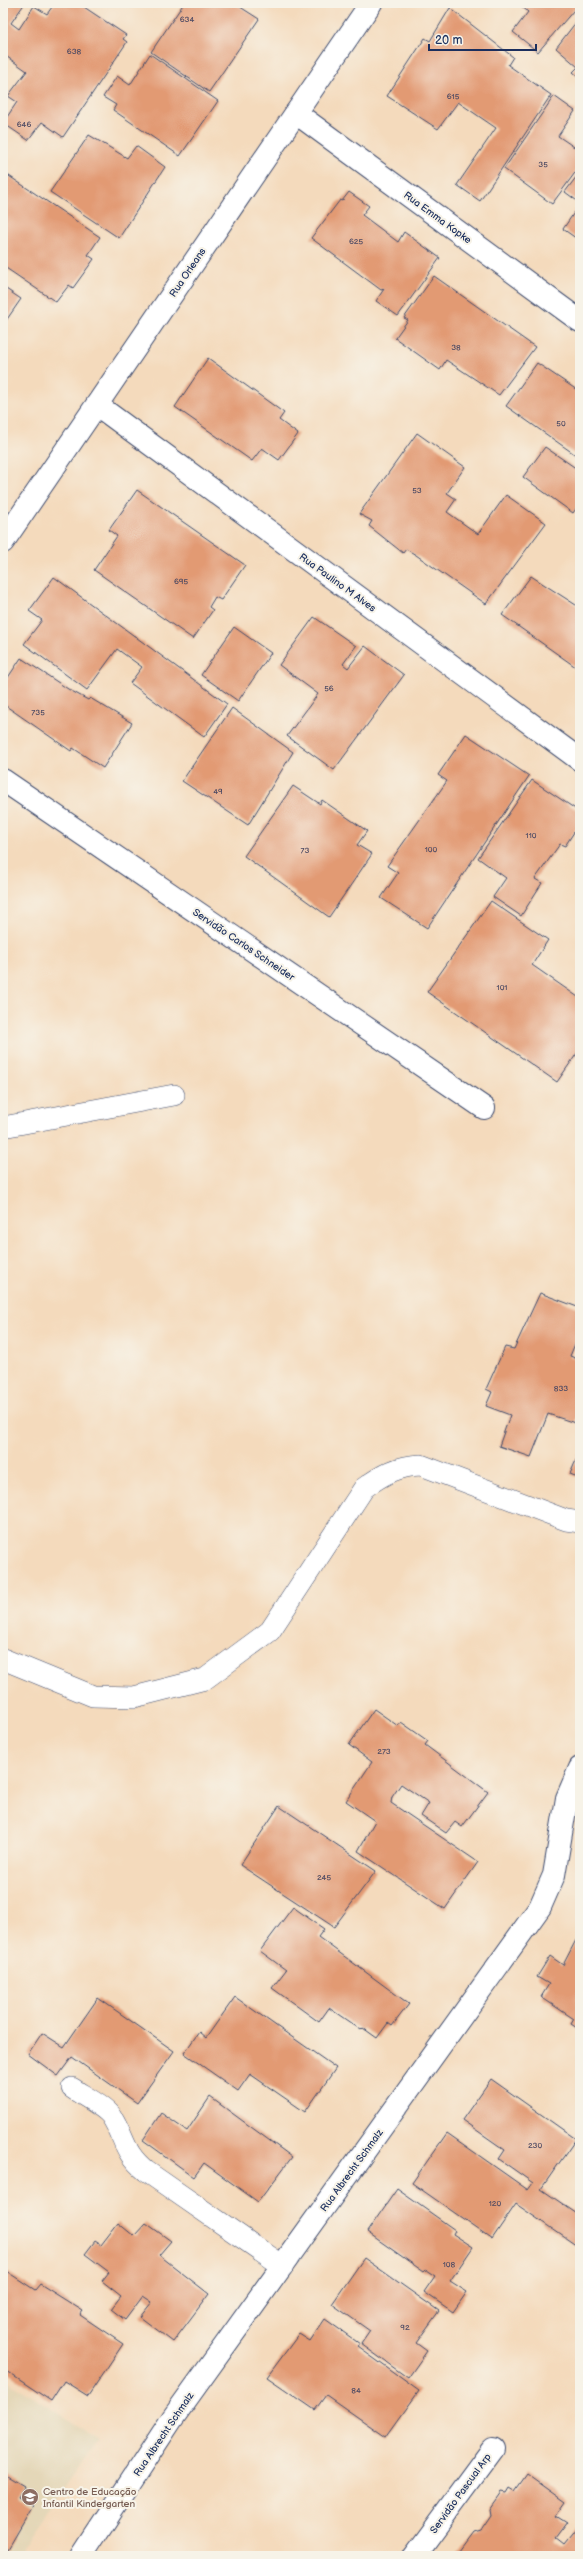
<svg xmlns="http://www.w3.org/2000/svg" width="583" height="2559" font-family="'Balsamiq Sans',sans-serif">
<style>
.built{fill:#e4d7b8}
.building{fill:#e29a73}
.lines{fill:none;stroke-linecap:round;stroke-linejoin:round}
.service-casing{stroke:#3c496c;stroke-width:22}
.minor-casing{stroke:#3c496c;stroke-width:24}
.service{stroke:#fff;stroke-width:21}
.minor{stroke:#fff;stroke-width:22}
.labels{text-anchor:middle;stroke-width:4;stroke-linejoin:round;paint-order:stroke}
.number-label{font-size:8px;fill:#4d4a63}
.street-label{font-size:10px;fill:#1b2f5e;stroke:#f7f3e8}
.education-label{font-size:10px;fill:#785e54;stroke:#f7f3e8;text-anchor:start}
</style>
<rect width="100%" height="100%" fill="#f7f3e8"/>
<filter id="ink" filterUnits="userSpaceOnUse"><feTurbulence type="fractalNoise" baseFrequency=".025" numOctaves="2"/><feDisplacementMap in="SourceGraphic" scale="8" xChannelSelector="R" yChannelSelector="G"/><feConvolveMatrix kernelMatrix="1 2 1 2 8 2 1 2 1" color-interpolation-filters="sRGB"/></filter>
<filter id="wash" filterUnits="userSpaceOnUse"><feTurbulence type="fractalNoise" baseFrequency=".012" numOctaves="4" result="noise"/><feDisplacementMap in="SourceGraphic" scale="16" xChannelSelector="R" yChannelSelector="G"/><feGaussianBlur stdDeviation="0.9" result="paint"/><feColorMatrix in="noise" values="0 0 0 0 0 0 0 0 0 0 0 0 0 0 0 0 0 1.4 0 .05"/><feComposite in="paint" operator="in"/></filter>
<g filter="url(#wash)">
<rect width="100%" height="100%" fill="#f4dabc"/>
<polygon class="built" points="3,2378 98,2438 17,2556 3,2556"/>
<g id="blocks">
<g class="building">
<polygon points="3,3 25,3 11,23 19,29 34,6 47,14 55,3 78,3 126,35 123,39 127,42 63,137 42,122 28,140 3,123 17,102 8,96 27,71 3,54"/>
<polygon points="184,3 234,3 259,19 209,92 151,52"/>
<polygon points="518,3 580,3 538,52 513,32 528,12"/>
<polygon points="450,8 513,57 508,65 551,95 480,201 457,185 496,128 458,102 438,129 387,96 425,38 430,41"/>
<polygon points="580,17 580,78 573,72 578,67 556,48"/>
<polygon points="150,54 218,101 180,156 113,110 116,105 103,97 117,76 130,85"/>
<polygon points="554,96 575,111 558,136 580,151 580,166 552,204 504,169"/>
<polygon points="89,135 127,158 136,146 165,167 119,238 50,192"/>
<polygon points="3,172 100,237 88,255 94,259 73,288 69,285 56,302 3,266"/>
<polygon points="580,172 580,203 565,192"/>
<polygon points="349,192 369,206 362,215 398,242 404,232 440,258 398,316 376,301 384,289 381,290 311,238 340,200 342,201"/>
<polygon points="580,204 580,241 563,229"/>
<polygon points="434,276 535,347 499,395 446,360 440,370 395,338 408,320 404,318"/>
<polygon points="3,287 21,299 3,325"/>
<polygon points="208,358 284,413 279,420 298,434 279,460 262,448 252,461 175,407"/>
<polygon points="537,363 580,392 580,458 506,406"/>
<polygon points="417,433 465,467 447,493 456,499 447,512 478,534 506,495 546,523 486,604 416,555 406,549 403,553 369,526 372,521 359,514"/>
<polygon points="545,447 580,471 580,503 573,513 523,477"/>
<polygon points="137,490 245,565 221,600 215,597 209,607 213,610 193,639 94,570 117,536 109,530"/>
<polygon points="531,576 579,607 580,606 580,670 502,615"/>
<polygon points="54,577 227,704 204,737 130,683 142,667 117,649 87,690 24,644 42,620 29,611"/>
<polygon points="314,617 356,646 343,664 348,668 365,646 404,675 334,770 287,736 318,694 279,665"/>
<polygon points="234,627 271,653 238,701 201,675"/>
<polygon points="21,658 68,689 88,700 90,698 132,723 103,768 73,748 71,751 3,704 3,685"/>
<polygon points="232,708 293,752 248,825 182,781"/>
<polygon points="466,734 529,776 427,928 381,898 398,873 387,866 447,781 438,775"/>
<polygon points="532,780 580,812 580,823 565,846 560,844 535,879 542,883 521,916 493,897 506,878 478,858"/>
<polygon points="293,786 320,804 322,800 367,831 357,845 372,854 329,917 244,856"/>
<polygon points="491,901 548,940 532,965 578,997 580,994 580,1049 557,1082 427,992"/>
<polygon points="540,1293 580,1308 580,1332 570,1356 580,1360 580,1418 577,1417 575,1423 548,1414 531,1457 499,1446 510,1415 486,1406 492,1392 486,1389 505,1347 514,1349"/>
<polygon points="580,1451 580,1478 570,1474"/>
<polygon points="374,1709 398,1726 401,1722 428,1741 425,1745 488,1792 462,1827 455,1822 446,1833 421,1816 429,1803 401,1784 392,1797 391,1803 478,1862 445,1909 358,1851 375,1821 346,1801 372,1762 349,1745"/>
<polygon points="279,1806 376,1871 334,1927 240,1865"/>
<polygon points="293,1907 324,1929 318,1937 409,2004 392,2026 388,2023 377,2038 363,2028 361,2030 329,2008 319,2022 272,1988 286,1970 260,1951"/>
<polygon points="576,1940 580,1942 580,2030 571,2024 574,2019 541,1997 549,1984 537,1977 550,1956 563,1965"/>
<polygon points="235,1997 336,2068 305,2112 250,2074 238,2091 184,2053 199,2032 206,2038"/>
<polygon points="98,1998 174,2051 137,2103 72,2057 58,2076 28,2054 42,2033 64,2047"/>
<polygon points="491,2079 576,2139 541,2189 580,2216 580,2248 516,2204 492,2239 412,2183 447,2133 528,2190 533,2183 499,2159 505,2150 462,2120"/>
<polygon points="210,2097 292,2157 258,2202 204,2163 194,2177 143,2140 161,2113 187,2131"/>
<polygon points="397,2189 455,2230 453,2234 473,2247 450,2281 467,2292 453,2312 424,2292 435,2276 426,2270 424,2272 367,2232"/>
<polygon points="118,2223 134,2236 146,2223 171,2241 159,2255 209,2294 173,2342 140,2317 152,2302 143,2296 125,2320 111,2309 121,2296 102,2281 109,2272 85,2254 95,2241 101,2245"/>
<polygon points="364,2258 439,2311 416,2343 427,2351 408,2378 361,2344 370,2331 332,2304"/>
<polygon points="3,2269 35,2290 40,2284 83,2311 80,2315 123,2344 88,2396 64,2381 51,2401 3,2369"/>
<polygon points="325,2319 360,2344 358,2347 419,2391 386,2437 326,2395 315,2410 267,2377 299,2334 310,2341"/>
<polygon points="3,2473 25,2486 18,2497 32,2506 3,2556"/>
<polygon points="527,2474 566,2502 556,2516 567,2523 555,2539 564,2546 580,2526 580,2556 456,2556 473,2533 480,2531 491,2515 490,2509 502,2492 507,2493 510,2488 515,2491"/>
</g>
</g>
</g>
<g filter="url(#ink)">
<use href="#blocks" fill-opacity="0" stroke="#3c496c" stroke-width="1"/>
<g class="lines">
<defs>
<g id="service">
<polyline points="3,1127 174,1095"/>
<path d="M3,1659L93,1696L134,1697L205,1679L270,1631L364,1488C383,1474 398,1466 421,1465L566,1520L580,1522"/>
<path d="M72,2088C82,2095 107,2108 112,2117C126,2140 123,2152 146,2171L283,2266"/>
</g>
<g id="minor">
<polyline points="296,113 580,321"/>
<polyline points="97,405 580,760"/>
<polyline points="3,542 371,3"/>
<polyline points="3,780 484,1108"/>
<polyline points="82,2556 172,2419 540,1907 554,1875 567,1798 580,1768"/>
<polyline points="414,2556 493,2449"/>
</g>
</defs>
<use href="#service" class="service-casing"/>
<use href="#minor" class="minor-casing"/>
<use href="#service" class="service"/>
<use href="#minor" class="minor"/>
</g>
</g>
<defs>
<symbol id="school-disc" viewBox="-11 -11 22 22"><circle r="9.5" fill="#8d6e63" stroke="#f7f3e8"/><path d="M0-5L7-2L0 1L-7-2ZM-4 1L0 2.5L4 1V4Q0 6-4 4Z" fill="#fff"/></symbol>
</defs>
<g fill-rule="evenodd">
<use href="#school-disc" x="20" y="2487" width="20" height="20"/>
</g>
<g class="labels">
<g class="number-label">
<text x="187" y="22">634</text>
<text x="74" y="54">638</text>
<text x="453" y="99">615</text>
<text x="24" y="127">646</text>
<text x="543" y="167">35</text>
<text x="356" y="244">625</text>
<text x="456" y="350">38</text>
<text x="561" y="426">50</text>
<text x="417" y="493">53</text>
<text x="181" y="584">695</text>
<text x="329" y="691">56</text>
<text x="38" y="715">735</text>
<text x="218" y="794">49</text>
<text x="531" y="838">110</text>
<text x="431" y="852">100</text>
<text x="305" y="853">73</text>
<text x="502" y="990">101</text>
<text x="561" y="1391">833</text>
<text x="384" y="1754">273</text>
<text x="324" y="1880">245</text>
<text x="535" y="2148">230</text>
<text x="495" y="2206">120</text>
<text x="449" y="2267">108</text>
<text x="405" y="2330">92</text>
<text x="356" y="2393">84</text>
</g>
<g class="street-label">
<text transform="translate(438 217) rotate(36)" y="4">Rua Emma Kopke</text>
<text transform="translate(187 272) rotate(-56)" y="4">Rua Orleans</text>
<text transform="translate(338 582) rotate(36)" y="4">Rua Paulino M Alves</text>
<text transform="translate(244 944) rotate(34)" y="4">Servidão Carlos Schneider</text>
<text transform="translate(351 2170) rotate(-54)" y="4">Rua Albrecht Schmalz</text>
<text transform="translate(163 2434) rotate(-56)" y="4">Rua Albrecht Schmalz</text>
<text transform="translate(460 2493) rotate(-54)" y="4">Servidão Pascual Arp</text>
</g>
<g class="education-label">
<text x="43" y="2495">Centro de Educação<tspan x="43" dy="12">Infantil Kindergarten</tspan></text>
</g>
</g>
<rect width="583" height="2559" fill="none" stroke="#f7f3e8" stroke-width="16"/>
<path d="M429 44v6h107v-6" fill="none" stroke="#1b2f5e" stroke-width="2"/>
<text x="435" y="44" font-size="12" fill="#1b2f5e" stroke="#f7f3e8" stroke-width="3" paint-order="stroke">20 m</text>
</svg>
